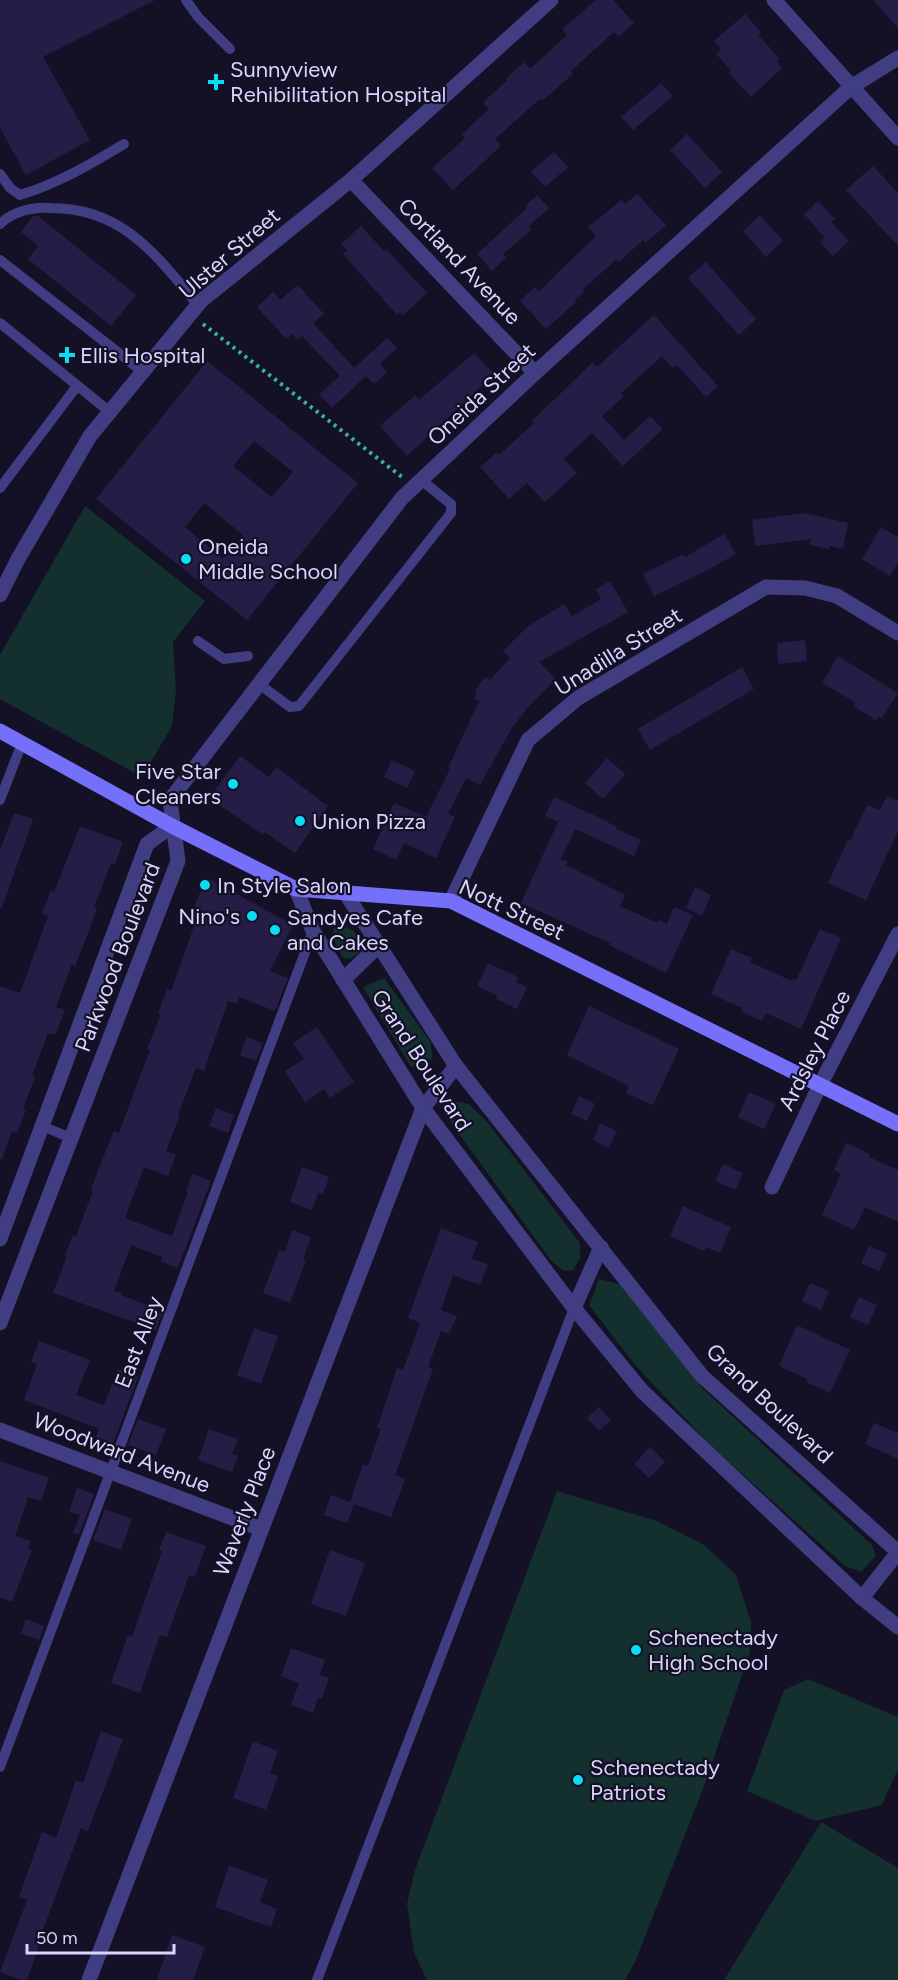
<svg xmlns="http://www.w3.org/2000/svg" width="898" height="1980" font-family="Figtree,sans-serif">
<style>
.green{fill:#132f2e}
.building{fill:#251d45;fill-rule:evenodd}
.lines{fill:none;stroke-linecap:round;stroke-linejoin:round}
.path{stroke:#34b3ac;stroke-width:4;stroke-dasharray:3 4.5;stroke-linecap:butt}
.service{stroke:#403d82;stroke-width:10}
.minor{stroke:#403d82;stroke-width:15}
.tertiary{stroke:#403d82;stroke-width:15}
.secondary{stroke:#7470fa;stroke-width:15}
.poi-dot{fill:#09ddf5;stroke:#141025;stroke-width:2}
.labels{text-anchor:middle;stroke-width:4.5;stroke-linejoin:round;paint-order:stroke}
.poi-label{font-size:22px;fill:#dad5fd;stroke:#141025;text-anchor:start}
.street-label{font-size:22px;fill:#dad5fd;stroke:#141025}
</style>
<rect width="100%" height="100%" fill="#141025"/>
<g class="green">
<polygon points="85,506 205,601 173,642 176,690 172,726 142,777 0,699 0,655"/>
<polygon points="343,926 353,930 363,942 362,951 350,959 343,958 334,940 333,928"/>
<polygon points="384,978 430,1041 433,1058 421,1066 411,1067 363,987"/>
<polygon points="455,1101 469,1104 488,1123 580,1243 580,1258 573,1270 564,1271 552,1262 449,1120 442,1109"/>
<polygon points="599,1279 620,1284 703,1389 872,1545 876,1556 861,1572 845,1566 712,1447 635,1365 589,1305"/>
<polygon points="557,1491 657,1521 703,1544 736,1575 751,1622 750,1652 703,1789 635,1962 625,1980 427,1980 414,1953 407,1904 415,1870"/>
<polygon points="808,1679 898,1717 898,1769 882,1805 815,1821 747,1791 784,1690"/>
<polygon points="821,1822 898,1868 898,1980 724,1980"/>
</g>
<g class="building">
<polygon points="0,0 155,0 43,57 90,140 26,175 0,128"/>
<polygon points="596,0 613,0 634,23 619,37 614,32 571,71 573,74 542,101 540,99 495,139 501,146 453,190 432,168 465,138 462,134 489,109 483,102 507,81 506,79 524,62 530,69 567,35 562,29"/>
<polygon points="873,0 898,0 898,28"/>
<polygon points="745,14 761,32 758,35 780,59 777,62 782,68 751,97 728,72 731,70 716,54 721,50 714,41"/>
<polygon points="661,83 673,96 633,130 621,117"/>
<polygon points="687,134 722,172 705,188 670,150"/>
<polygon points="554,152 568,167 545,187 531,172"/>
<polygon points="873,166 898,193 898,246 846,190"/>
<polygon points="637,194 666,225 646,243 643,240 619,262 617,259 582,290 584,292 574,300 576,302 546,329 520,301 535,287 539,291 596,236 588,227 621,200 625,204"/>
<polygon points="537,195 549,208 529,226 532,229 503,254 506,258 492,271 477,254 527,208 525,206"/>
<polygon points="818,201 835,219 831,222 849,241 833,256 820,242 825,238 804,214"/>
<polygon points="760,215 783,241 766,257 743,231"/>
<polygon points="33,216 38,216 136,295 111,326 28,259 38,246 21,232"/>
<polygon points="361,226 384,251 386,249 427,293 403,315 400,312 397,315 343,254 347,251 341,244"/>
<polygon points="706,262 756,319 739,335 688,278"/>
<polygon points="298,285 324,314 313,323 354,368 387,338 397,348 380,364 387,372 374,384 366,376 332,408 319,394 340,376 302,336 297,340 292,334 286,339 257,307 273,292 280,300"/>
<polygon points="654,315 718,386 706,397 677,365 673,368 662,356 621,393 624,396 602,416 624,440 650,416 663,429 623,466 592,433 564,459 577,473 545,502 527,483 509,499 480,467 497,452 499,455 534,423 532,421 593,362 597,367"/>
<polygon points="474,353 494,374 407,456 380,426 415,395 419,400"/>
<path d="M207,361L358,483L247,620L96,499ZM254,441L293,472L272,497L233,466ZM204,503L243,535L223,559L185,527Z"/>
<polygon points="804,513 848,523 843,549 829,546 829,549 810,545 811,539 755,546 752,520"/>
<polygon points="881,527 898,537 898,562 890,576 862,559"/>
<polygon points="724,534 736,554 708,570 654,596 643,574 683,554 685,557"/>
<polygon points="610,581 628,612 539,662 556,679 528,707 512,728 480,785 466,778 448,814 455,817 436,858 404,843 396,860 373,849 394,803 426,817 450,769 448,768 479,701 474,699 477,692 475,690 485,677 490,680 510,658 503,651 527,627 564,604 572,616 601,599 596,589"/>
<polygon points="805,640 807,661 778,664 777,643"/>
<polygon points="838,656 898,693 882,718 879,716 876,720 853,706 855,702 822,683"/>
<polygon points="742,667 754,689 650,750 638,729"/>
<polygon points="240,756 269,777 276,767 328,806 295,853 265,832 263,835 209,798"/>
<polygon points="607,758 625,774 603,799 585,783"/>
<polygon points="392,760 415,771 407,788 384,777"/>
<polygon points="887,796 898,801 898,831 866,900 828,883 848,840 850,841 867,805 880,810"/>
<polygon points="554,797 598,817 617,827 616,829 641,840 634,856 575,829 561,859 568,862 566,865 625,895 620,906 658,923 659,920 667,924 674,907 693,915 666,973 609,945 610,943 521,903 558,822 545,816"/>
<polygon points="14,813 33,819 2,908 0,907 0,850"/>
<polygon points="80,826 123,842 115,864 111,863 94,907 97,908 89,931 75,966 72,964 56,1007 65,1010 55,1035 48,1033 32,1076 35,1077 23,1109 26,1110 17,1133 12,1131 2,1159 0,1159 0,986 20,993 48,916 42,914 51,890 54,892"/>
<polygon points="206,877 293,925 270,971 288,978 275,1011 239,997 237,1004 228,1001 204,1071 196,1068 178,1115 180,1115 166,1151 176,1155 168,1176 144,1167 125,1218 172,1236 188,1192 186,1191 192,1174 211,1181 178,1268 161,1262 162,1257 131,1245 114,1291 121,1293 121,1295 163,1311 156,1330 53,1293 67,1256 65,1255 73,1235 76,1236 93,1191 91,1190 100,1165 114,1131 119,1133 137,1084 150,1050 147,1049 161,1014 158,1013 167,989 171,991 199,912 193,910"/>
<polygon points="695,887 711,895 702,916 686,908"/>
<polygon points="820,929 841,938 801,1029 766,1013 762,1021 741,1011 742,1008 711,994 731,949 752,958 750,962 792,981 793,978 796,980"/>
<polygon points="488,963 518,977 516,982 527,987 517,1009 496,999 498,996 477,986"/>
<polygon points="589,1006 679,1049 653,1105 626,1093 629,1086 567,1055"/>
<polygon points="317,1027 354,1082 330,1098 324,1089 305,1102 285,1071 304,1059 293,1043"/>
<polygon points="247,1037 263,1043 256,1061 240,1055"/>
<polygon points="749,1092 776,1104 764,1129 738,1117"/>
<polygon points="579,1096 595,1104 587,1121 571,1114"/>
<polygon points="216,1108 234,1115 228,1133 209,1126"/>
<polygon points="600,1123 617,1131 609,1148 593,1140"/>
<polygon points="846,1143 870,1154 869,1157 898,1170 898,1222 865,1207 854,1230 822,1215 841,1174 834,1170"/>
<polygon points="723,1164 743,1173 735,1190 715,1181"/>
<polygon points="302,1167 329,1177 323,1194 318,1193 312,1210 290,1202"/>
<polygon points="683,1206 731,1227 720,1253 706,1247 703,1251 670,1236"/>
<polygon points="441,1228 478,1242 472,1259 488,1264 480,1285 453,1275 441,1310 457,1316 449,1334 441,1331 428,1367 433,1369 395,1475 405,1479 391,1517 354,1504 347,1523 324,1515 331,1495 350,1502 363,1464 368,1466 381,1429 377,1428 397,1368 403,1370 420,1323 408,1318"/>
<polygon points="292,1230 311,1237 303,1259 306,1260 290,1303 263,1293 279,1250 285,1252"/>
<polygon points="869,1246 887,1254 879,1271 861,1263"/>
<polygon points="810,1283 829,1291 821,1310 802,1301"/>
<polygon points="859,1297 877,1305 868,1325 850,1317"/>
<polygon points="797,1325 850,1350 830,1393 806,1382 807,1379 779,1366"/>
<polygon points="254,1328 278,1336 261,1384 237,1375"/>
<polygon points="39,1341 90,1360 76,1395 104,1405 118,1369 138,1377 113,1444 96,1437 99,1429 24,1400 37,1364 31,1362"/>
<polygon points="599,1407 611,1420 599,1431 587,1418"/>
<polygon points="138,1419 166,1429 156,1455 128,1445"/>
<polygon points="874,1423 898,1433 898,1459 865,1444"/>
<polygon points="209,1429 238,1439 232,1454 238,1456 232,1472 198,1460"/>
<polygon points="650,1447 665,1462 649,1478 634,1464"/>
<polygon points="0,1461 49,1478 41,1501 28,1497 15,1536 31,1541 28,1549 32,1550 12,1602 0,1597"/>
<polygon points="77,1488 94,1494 79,1535 73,1533 80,1515 69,1512"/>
<polygon points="105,1509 132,1519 121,1550 93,1540"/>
<polygon points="166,1532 206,1546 195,1577 189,1575 167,1637 160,1635 140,1693 111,1683 128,1635 132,1637 162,1551 159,1550"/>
<polygon points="330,1550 365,1563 346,1616 311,1604"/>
<polygon points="26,1619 44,1626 39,1640 21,1633"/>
<polygon points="291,1648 325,1660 320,1675 329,1678 322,1699 318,1698 313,1713 291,1705 299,1683 281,1676"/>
<polygon points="101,1731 123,1739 88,1831 81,1828 38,1943 40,1944 27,1980 21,1980 0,1972 27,1900 19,1897 42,1832 56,1838 76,1780 83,1783"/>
<polygon points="253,1741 278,1751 270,1773 278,1776 266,1810 233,1798"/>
<polygon points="229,1865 268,1880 260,1902 277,1909 271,1927 215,1907"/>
<polygon points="172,1935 205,1947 193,1980 157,1980"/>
</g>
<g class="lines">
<polyline class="path" points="203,324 402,477"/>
<g class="service">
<polyline points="186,0 198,17 230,49"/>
<path d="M0,174L10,188L20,195C57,184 91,164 124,144"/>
<path d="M0,224C14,211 32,207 51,208C123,208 156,255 198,305"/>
<polyline points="0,260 143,372"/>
<polyline points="0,323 110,412"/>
<polyline points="0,488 77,386"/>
<polyline points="198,641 224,659 248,656"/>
<polyline points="259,684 290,707 299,706 451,513 451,504 421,480"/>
<polyline points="0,800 22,743"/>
<polyline points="42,1126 71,1138"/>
<polyline points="0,1767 313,931"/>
<polyline points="317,1980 574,1308"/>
</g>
<g class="minor">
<polyline points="774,0 898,138"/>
<polyline points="351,180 535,373"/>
<polyline points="0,595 18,559 90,436 201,301 351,180 551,0"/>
<polyline points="451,901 528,740 578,698 766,587 805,588 837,596 898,633"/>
<polyline points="343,980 378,946"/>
<polyline points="772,1187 820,1085 898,934"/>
<polyline points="0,1239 147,844 172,826"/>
<polyline points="574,1308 601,1247"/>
<polyline points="0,1323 178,861 170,800 402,498 535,373 851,87 898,58"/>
<polyline points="0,1430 261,1529"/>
<polyline points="862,1598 898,1552"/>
<polyline points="89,1980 423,1108 456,1066"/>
</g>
<g class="tertiary">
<polyline points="296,889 313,931 423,1108 574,1308 642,1391 862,1598 898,1627"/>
<polyline points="346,894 456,1066 702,1376 898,1552"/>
</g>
<polyline class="secondary" points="0,731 172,826 296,889 451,901 898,1124"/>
</g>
<g class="poi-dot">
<path d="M213 73h6v6h6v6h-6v6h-6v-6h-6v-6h6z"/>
<path d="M64 346h6v6h6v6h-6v6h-6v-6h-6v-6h6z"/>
<circle cx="186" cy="559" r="6"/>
<circle cx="233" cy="784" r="6"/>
<circle cx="300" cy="821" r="6"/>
<circle cx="205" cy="885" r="6"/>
<circle cx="252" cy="916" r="6"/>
<circle cx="275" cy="930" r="6"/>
<circle cx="636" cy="1650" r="6"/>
<circle cx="578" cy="1780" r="6"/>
</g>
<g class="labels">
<g class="poi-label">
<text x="230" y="77">Sunnyview<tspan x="230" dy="25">Rehibilitation Hospital</tspan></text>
<text x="80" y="363">Ellis Hospital</text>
<text x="198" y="554">Oneida<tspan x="198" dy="25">Middle School</tspan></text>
<text x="221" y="779" text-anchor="end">Five Star<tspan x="221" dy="25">Cleaners</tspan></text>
<text x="312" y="829">Union Pizza</text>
<text x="217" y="893">In Style Salon</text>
<text x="240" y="924" text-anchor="end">Nino's</text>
<text x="287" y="925">Sandyes Cafe<tspan x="287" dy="25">and Cakes</tspan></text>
<text x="648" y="1645">Schenectady<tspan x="648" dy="25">High School</tspan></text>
<text x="590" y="1775">Schenectady<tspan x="590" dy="25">Patriots</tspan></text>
</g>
<g class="street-label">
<text transform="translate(229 253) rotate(-41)" y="8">Ulster Street</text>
<text transform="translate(460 261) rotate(46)" y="8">Cortland Avenue</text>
<text transform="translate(481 394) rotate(-43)" y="8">Oneida Street</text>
<text transform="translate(618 651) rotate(-32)" y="8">Unadilla Street</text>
<text transform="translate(512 909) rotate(25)" y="8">Nott Street</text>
<text transform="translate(117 957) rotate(-69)" y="8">Parkwood Boulevard</text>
<text transform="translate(814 1050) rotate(-63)" y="8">Ardsley Place</text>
<text transform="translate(422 1060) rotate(57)" y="8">Grand Boulevard</text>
<text transform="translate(138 1342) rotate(-69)" y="8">East Alley</text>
<text transform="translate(770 1403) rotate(43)" y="8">Grand Boulevard</text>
<text transform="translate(122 1452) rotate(21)" y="8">Woodward Avenue</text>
<text transform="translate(244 1511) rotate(-69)" y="8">Waverly Place</text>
</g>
</g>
<path d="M27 1944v9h147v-9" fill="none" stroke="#dad5fd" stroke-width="3"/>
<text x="36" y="1944" font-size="18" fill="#dad5fd" stroke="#141025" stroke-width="4.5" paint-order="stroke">50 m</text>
</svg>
